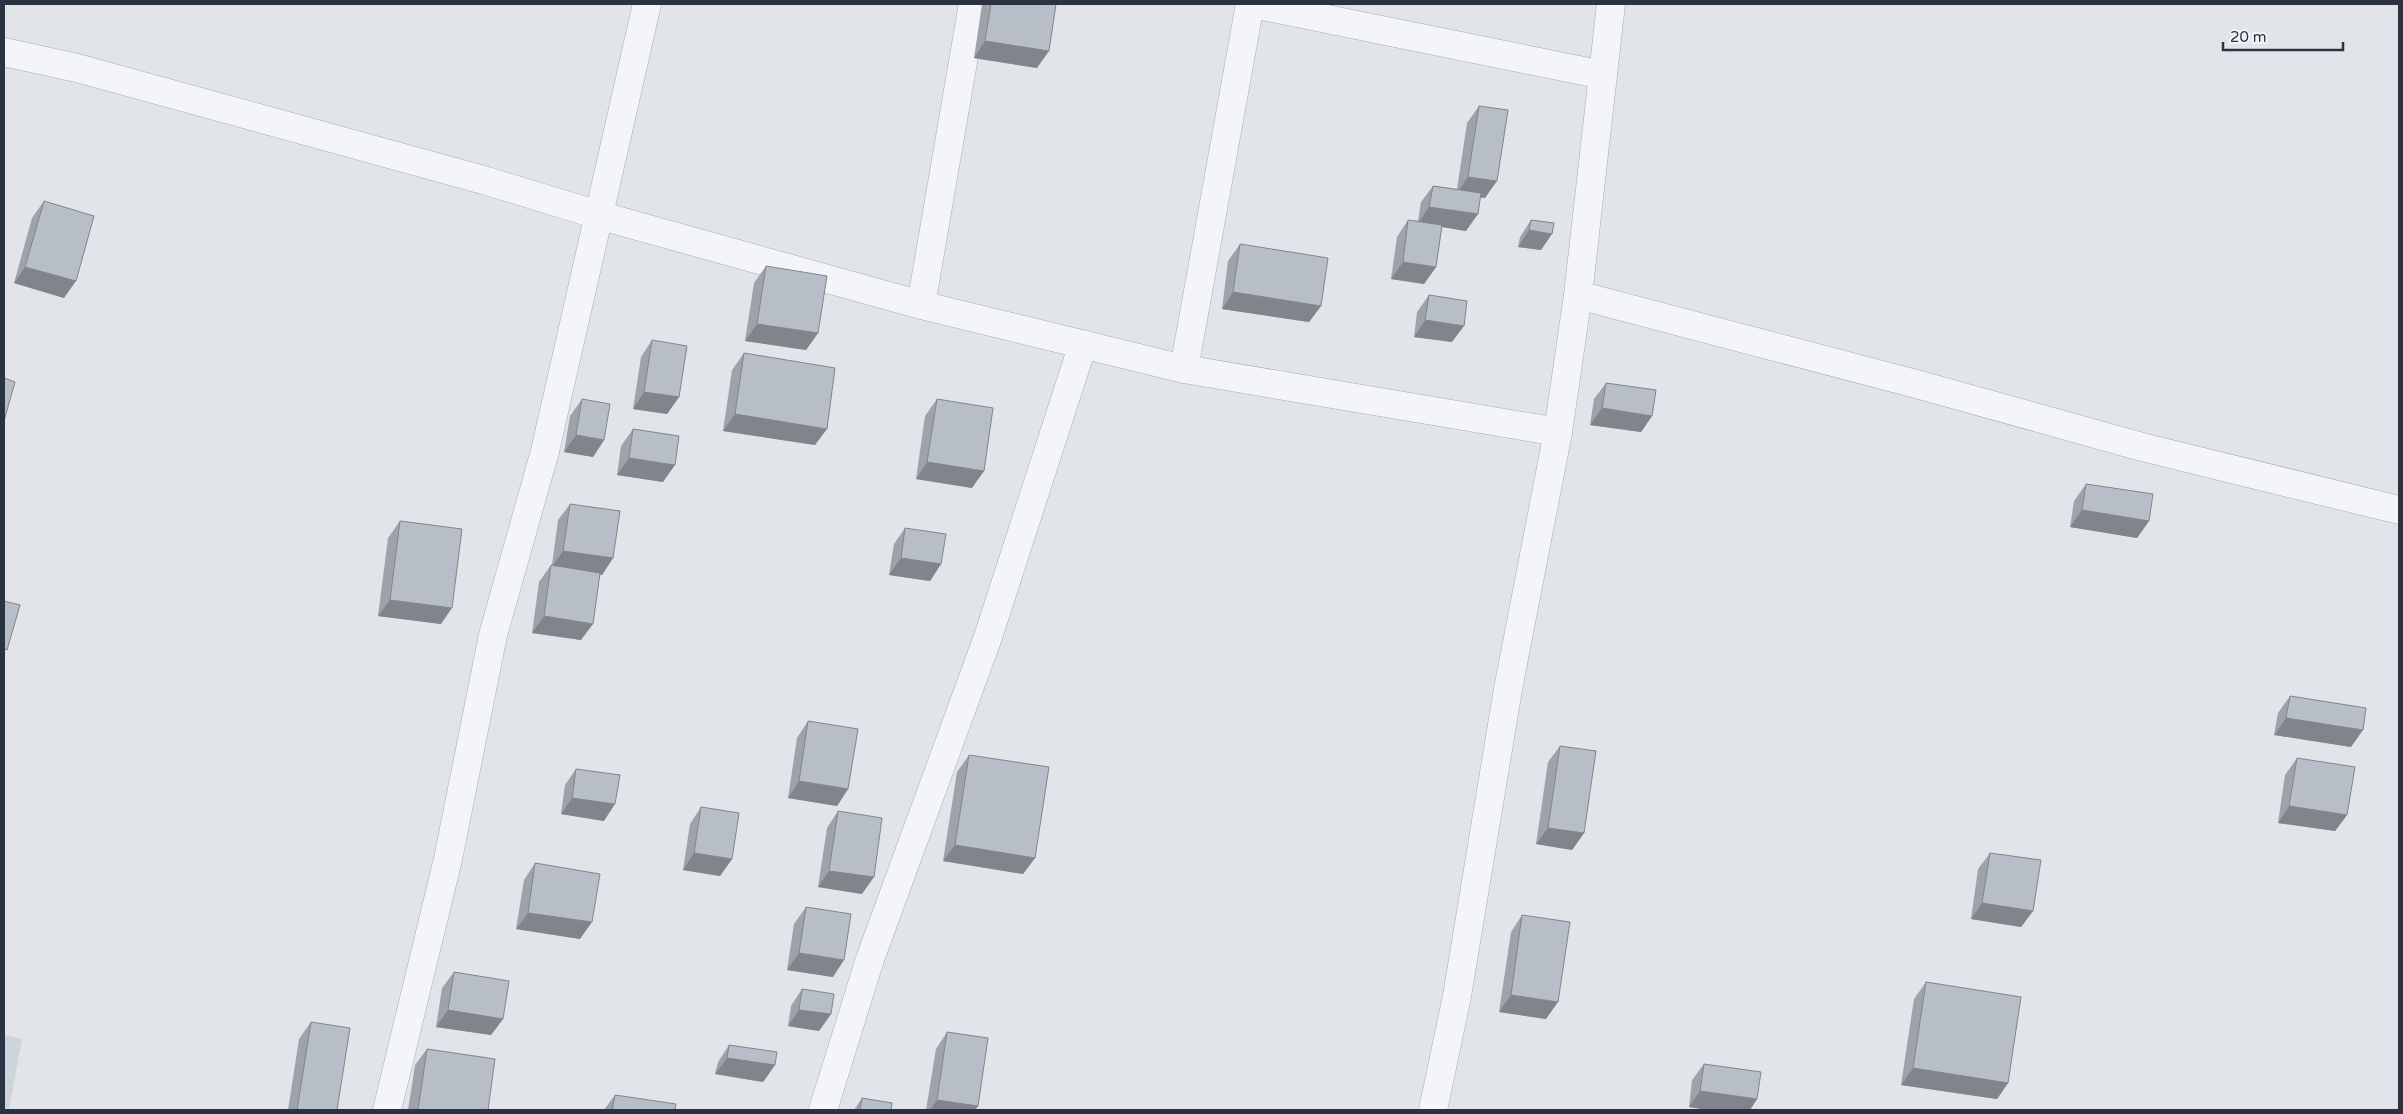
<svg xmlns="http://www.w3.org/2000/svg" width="2403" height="1114" font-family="'Varela Round',sans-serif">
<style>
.built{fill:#cfd4dc}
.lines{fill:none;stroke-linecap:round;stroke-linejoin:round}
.minor-casing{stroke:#a6acb4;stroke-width:29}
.minor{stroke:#f4f5f8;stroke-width:28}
.wall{fill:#9ea3ab}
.shaded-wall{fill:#81858b}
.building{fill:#b8bec7;stroke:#81858b}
</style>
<rect width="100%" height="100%" fill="#e1e5ea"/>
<polygon class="built" points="4,1035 22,1039 9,1110 4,1110"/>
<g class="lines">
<defs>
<g id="minor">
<polyline points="1253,4 1603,75"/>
<polyline points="4,52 77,68 487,181 598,215 921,305 1184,369 1558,432"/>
<polyline points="1578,295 1611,4"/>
<polyline points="921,305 973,4"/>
<polyline points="1184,369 1250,4"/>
<polyline points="387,1110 448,859 493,635 545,451 647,4"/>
<polyline points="823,1110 870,959 988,637 1083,344"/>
<polyline points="1433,1110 1457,996 1508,689 1558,432 1578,295 1920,385 2142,447 2399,510"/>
</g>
</defs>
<use href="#minor" class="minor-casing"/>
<use href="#minor" class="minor"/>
</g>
<g class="wall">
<polygon points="982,4 1056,4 1037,68 974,58"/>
<polygon points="1479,106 1485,198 1480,197 1466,231 1442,227 1436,267 1424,284 1391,279 1397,237 1408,220 1418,221 1421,202 1433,186 1457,189 1467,123"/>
<polygon points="44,201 64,298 14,283 32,218"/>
<polygon points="1531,220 1541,250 1518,247 1520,237"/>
<polygon points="1240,244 1321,306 1309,322 1222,309 1228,261"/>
<polygon points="766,266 818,333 806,350 745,341 754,283"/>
<polygon points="1429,295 1452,342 1414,337 1417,312"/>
<polygon points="652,340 679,397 667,414 633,409 641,357"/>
<polygon points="744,353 815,445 723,431 732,370"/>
<polygon points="1606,383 1652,416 1641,432 1590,425 1594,399"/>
<polygon points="582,399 604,440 593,457 564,452 570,416"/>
<polygon points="937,399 972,488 916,479 925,416"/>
<polygon points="633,429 663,482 617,475 621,446"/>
<polygon points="2086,484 2149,521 2137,538 2070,527 2074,501"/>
<polygon points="570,504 613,558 602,575 600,575 581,640 532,633 539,582 551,565 552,565 558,520"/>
<polygon points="400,521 441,624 378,616 388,538"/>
<polygon points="905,528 941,564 930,581 889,575 894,544"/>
<polygon points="2290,696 2351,747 2274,735 2278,713"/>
<polygon points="808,721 848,789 837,806 788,798 797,738"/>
<polygon points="1560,746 1584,833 1572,850 1536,844 1548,762"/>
<polygon points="969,755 1035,858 1023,874 943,861 957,772"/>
<polygon points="2297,758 2347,815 2335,831 2278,823 2285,775"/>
<polygon points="576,769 604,821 561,814 565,785"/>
<polygon points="701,807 732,859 720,876 683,870 690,824"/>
<polygon points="838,811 862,894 818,887 827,828"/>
<polygon points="1990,853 2033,911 2021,927 1971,919 1978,869"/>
<polygon points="535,863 580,939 516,929 524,880"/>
<polygon points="806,907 833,977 787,970 794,924"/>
<polygon points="1522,915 1546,1019 1499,1012 1511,932"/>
<polygon points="454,972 503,1019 491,1035 436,1027 442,988"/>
<polygon points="1926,982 2008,1083 1997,1099 1901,1085 1914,999"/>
<polygon points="802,989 831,1014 819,1031 788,1026 791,1006"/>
<polygon points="311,1022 337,1110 288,1110 299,1039"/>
<polygon points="947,1032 978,1106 975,1110 926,1110 936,1049"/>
<polygon points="729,1045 775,1065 763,1082 715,1074 718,1062"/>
<polygon points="427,1049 488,1110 408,1110 415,1065"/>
<polygon points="1704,1064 1757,1099 1750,1110 1708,1110 1689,1107 1692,1080"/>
<polygon points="615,1095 675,1110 604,1110"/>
<polygon points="862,1098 891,1110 854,1110"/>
</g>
<g class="shaded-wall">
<polygon points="985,41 1049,51 1037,68 974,58"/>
<polygon points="1468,177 1497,181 1485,198 1456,194"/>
<polygon points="1429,207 1478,214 1466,231 1418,223"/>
<polygon points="1529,230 1552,234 1541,250 1518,247"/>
<polygon points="1403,262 1436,267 1424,284 1391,279"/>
<polygon points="25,267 76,281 64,298 14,283"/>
<polygon points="1233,292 1321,306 1309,322 1222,309"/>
<polygon points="1425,320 1464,326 1452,342 1414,337"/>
<polygon points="757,324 818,333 806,350 745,341"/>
<polygon points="644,392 679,397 667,414 633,409"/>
<polygon points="1602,408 1652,416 1641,432 1590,425"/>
<polygon points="735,414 827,429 815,445 723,431"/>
<polygon points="576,435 604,440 593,457 564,452"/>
<polygon points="629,458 675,465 663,482 617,475"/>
<polygon points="927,462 984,471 972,488 916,479"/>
<polygon points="2082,510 2149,521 2137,538 2070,527"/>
<polygon points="563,551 613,558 602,575 552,567"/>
<polygon points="901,558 941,564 930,581 889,575"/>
<polygon points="390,600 452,608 441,624 378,616"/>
<polygon points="544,616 593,624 581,640 532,633"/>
<polygon points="2286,718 2363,730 2351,747 2274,735"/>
<polygon points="799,781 848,789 837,806 788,798"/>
<polygon points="572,798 615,804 604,821 561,814"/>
<polygon points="2289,806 2347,815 2335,831 2278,823"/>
<polygon points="1548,828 1584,833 1572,850 1536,844"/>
<polygon points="955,845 1035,858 1023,874 943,861"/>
<polygon points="694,853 732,859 720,876 683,870"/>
<polygon points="829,871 874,877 862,894 818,887"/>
<polygon points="1982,903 2033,911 2021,927 1971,919"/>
<polygon points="528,913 592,922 580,939 516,929"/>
<polygon points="799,953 844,960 833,977 787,970"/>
<polygon points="1511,995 1558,1002 1546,1019 1499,1012"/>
<polygon points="448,1010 503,1019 491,1035 436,1027"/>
<polygon points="799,1010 831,1014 819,1031 788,1026"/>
<polygon points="727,1058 775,1065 763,1082 715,1074"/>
<polygon points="1913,1068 2008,1083 1997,1099 1901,1085"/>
<polygon points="1700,1091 1757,1099 1750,1110 1708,1110 1689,1107"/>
<polygon points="937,1100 978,1106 975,1110 930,1110"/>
</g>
<g class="building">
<polygon points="991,4 1056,4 1049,51 985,41"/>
<polygon points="1479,106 1508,110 1497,181 1468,177"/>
<polygon points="1433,186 1481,193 1478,214 1429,207"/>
<polygon points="44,201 94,216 76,281 25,267"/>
<polygon points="1408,220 1442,225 1436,267 1403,262"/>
<polygon points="1531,220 1554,223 1552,234 1529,230"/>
<polygon points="1240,244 1328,258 1321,306 1233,292"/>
<polygon points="766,266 827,276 818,333 757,324"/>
<polygon points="1429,295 1467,301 1464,326 1425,320"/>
<polygon points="652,340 687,346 679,397 644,392"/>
<polygon points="744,353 835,368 827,429 735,414"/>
<polygon points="4,378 15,382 4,421"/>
<polygon points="1606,383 1656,390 1652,416 1602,408"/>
<polygon points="582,399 610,404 604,440 576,435"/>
<polygon points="937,399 993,408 984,471 927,462"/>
<polygon points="633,429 679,436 675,465 629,458"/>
<polygon points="2086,484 2153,494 2149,521 2082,510"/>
<polygon points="570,504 620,511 613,558 563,551"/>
<polygon points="400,521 462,529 452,608 390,600"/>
<polygon points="905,528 946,534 941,564 901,558"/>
<polygon points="551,565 600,573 593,624 544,616"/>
<polygon points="4,601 20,605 7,650 4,649"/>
<polygon points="2290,696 2366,708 2363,730 2286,718"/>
<polygon points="808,721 858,729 848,789 799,781"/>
<polygon points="1560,746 1596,751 1584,833 1548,828"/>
<polygon points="969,755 1049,767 1035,858 955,845"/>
<polygon points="2297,758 2355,767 2347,815 2289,806"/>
<polygon points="576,769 620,775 615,804 572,798"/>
<polygon points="701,807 739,813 732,859 694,853"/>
<polygon points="838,811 882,818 874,877 829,871"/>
<polygon points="1990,853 2041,860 2033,911 1982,903"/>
<polygon points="535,863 600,874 592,922 528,913"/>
<polygon points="806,907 851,914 844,960 799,953"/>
<polygon points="1522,915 1570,922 1558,1002 1511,995"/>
<polygon points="454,972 509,981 503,1019 448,1010"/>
<polygon points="1926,982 2021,997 2008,1083 1913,1068"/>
<polygon points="802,989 834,994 831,1014 799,1010"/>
<polygon points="311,1022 350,1028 337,1110 297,1110"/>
<polygon points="947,1032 988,1038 978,1106 937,1100"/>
<polygon points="729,1045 777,1052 775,1065 727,1058"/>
<polygon points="427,1049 495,1059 488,1110 418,1110"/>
<polygon points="1704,1064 1761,1072 1757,1099 1700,1091"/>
<polygon points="615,1095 676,1104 675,1110 612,1110"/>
<polygon points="862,1098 892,1103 891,1110 860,1110"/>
</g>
<rect width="2403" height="1114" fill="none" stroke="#293342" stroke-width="10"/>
<path d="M2223 42v8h120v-8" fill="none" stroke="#293342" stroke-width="2.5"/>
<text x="2230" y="42" font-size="15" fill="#293342" stroke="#f0f3f7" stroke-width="4" paint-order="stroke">20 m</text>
</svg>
